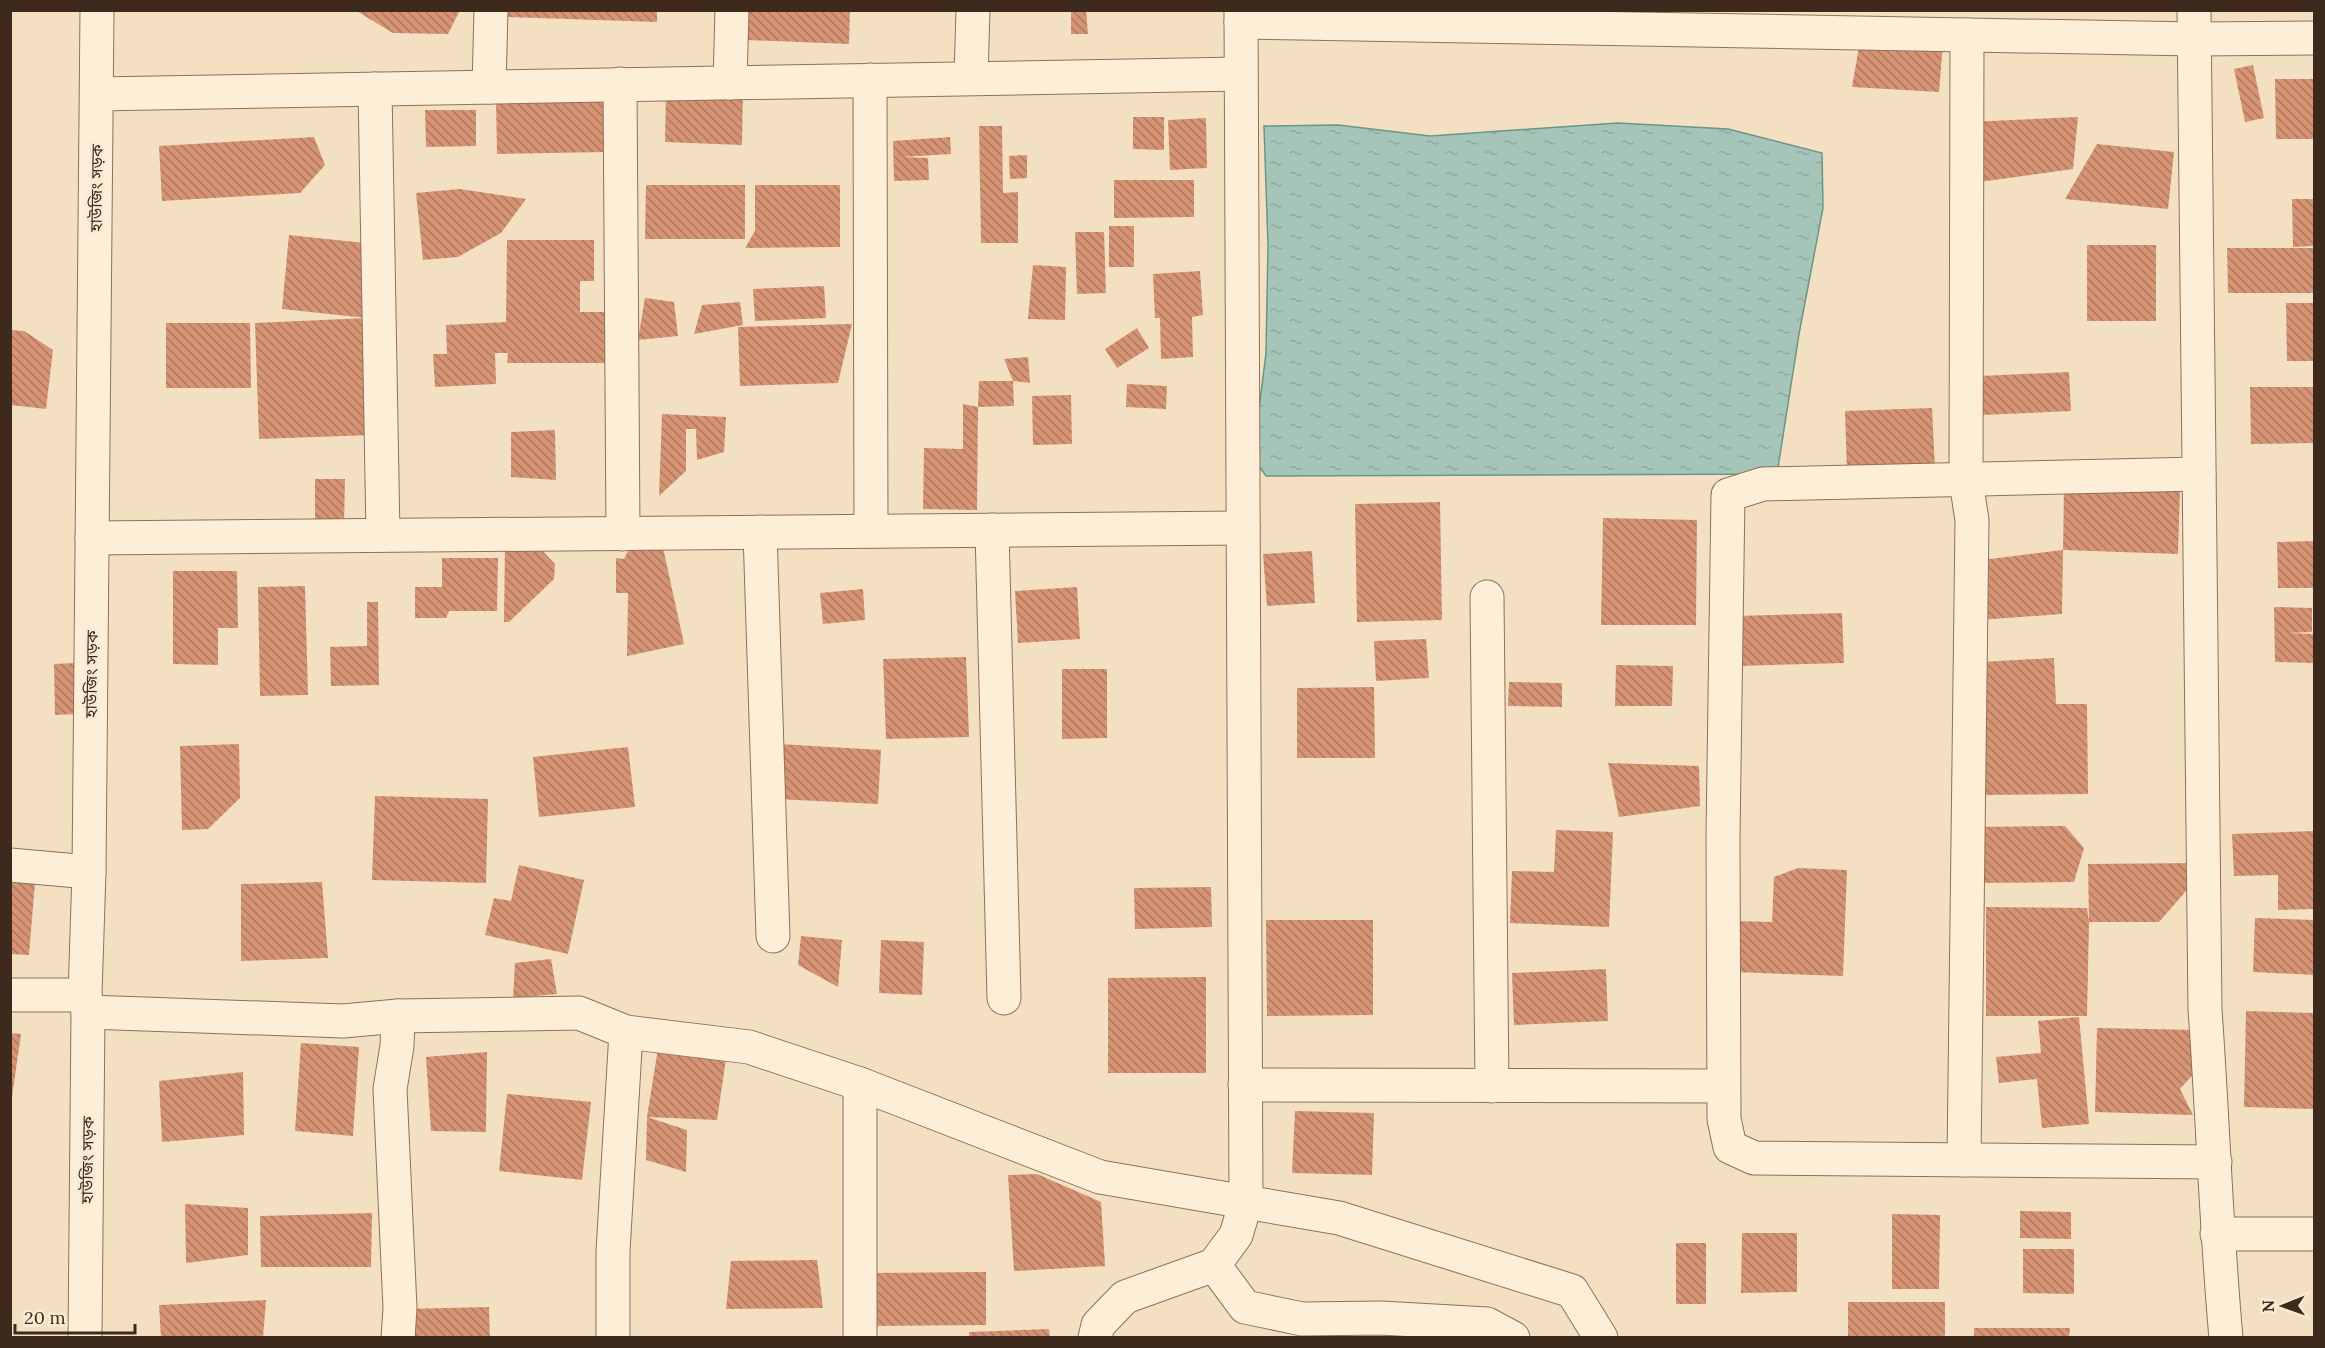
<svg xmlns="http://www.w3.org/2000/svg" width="2325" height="1348" font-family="Lora,'Noto Sans Bengali',serif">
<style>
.water{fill:url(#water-ripples);stroke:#6a9587;stroke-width:1.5}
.building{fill:url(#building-back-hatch)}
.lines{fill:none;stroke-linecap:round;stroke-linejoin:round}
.minor-casing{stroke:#907057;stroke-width:35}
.minor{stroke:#fdeed7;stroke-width:33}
.labels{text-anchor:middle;stroke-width:6;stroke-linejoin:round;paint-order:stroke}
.street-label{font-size:16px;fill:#3e2a1d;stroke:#f9ebd3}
</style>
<defs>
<pattern id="water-ripples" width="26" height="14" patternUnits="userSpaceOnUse" patternTransform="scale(1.5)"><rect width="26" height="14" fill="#a5c5b9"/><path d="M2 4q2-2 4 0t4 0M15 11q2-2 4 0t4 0" fill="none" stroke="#8fa99f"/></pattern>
<pattern id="building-back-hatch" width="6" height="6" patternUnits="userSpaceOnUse" patternTransform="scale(1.5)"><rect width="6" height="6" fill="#d69474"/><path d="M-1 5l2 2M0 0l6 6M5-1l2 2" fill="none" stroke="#af795f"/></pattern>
</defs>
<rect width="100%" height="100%" fill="#f3e0c2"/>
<polygon class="water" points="1618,123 1728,129 1822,153 1823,208 1799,334 1777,474 1266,476 1253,458 1266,353 1268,246 1264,126 1338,125 1430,136"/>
<g class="building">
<polygon points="355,10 460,10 448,34 393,33"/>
<polygon points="508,10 657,10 657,22 507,17"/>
<polygon points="747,10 850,10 849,44 746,40"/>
<polygon points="1071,10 1086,10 1088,34 1071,34"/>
<polygon points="1860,41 1943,44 1939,92 1852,87"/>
<polygon points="2253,65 2264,118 2245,122 2234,69"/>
<polygon points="2275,79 2314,79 2314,139 2276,139"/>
<polygon points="666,89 743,92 742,145 665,142"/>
<polygon points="604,99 605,152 497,154 496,101"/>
<polygon points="425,110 476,110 476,146 426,147"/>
<polygon points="1133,117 1164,117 1164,150 1133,149"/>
<polygon points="2078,117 2073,169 1972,183 1969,122"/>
<polygon points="1206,118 1207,168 1170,170 1168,120"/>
<polygon points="979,126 1002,126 1003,193 1018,192 1018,243 981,243"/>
<polygon points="314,137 325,165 300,193 162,201 159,146"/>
<polygon points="950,137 951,154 902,157 928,158 929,180 894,181 893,141"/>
<polygon points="2097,144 2174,152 2168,209 2065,199"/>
<polygon points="1027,155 1027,178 1010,179 1009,156"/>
<polygon points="1114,180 1194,180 1194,217 1114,218"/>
<polygon points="646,185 745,185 745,239 645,239"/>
<polygon points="755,185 840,185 840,247 745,248 755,231"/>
<polygon points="460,189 526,199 501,233 458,257 423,260 416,193"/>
<polygon points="2292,199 2314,199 2314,246 2293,247"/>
<rect x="1109" y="226" width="25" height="41"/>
<polygon points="1075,232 1104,232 1106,293 1077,294"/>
<polygon points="289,235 374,244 372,435 259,439 255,323 367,318 282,309"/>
<polygon points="507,240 594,240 594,281 580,281 580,312 614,312 614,363 507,363 508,353 495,353 496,384 435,387 433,354 447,354 446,325 506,322"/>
<rect x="2087" y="245" width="69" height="76"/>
<polygon points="2227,248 2314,248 2314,293 2228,293"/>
<polygon points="1033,265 1066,267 1065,320 1028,319"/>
<polygon points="1200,271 1203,315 1192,317 1193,357 1161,359 1160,318 1155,318 1153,274"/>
<polygon points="824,286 826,318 755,321 753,289"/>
<polygon points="645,298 674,302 678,336 638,340"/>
<polygon points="740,302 743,325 694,334 702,305"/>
<polygon points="2286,303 2314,303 2314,361 2287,361"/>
<polygon points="166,323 250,323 251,388 166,388"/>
<polygon points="852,324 838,383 740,386 738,327"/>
<polygon points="1137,328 1149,348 1117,368 1105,349"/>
<polygon points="10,330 24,331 53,350 46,409 10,405"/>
<polygon points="1028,357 1030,383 1013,381 1004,359"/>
<polygon points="2069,372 2071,411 1982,415 1980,376"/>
<polygon points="979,381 1013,381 1014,406 978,407"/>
<polygon points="1127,384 1167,386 1166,409 1126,407"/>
<polygon points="2250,387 2314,387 2314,443 2251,444"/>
<polygon points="1071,395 1072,444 1033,445 1032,396"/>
<polygon points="963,404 978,407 977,510 923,509 924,448 963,449"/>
<polygon points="1932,408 1935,469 1847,472 1845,411"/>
<polygon points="662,414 726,417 724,452 697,460 696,429 686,429 686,471 659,496"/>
<polygon points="555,430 556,480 511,477 511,432"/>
<polygon points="315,479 345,479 344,526 315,526"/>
<polygon points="2064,486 2180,489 2178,554 2063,550"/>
<polygon points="1440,502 1442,620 1357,622 1355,504"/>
<polygon points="1603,518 1697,520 1696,625 1601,625"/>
<polygon points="505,541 533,541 555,564 554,579 509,622 504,622"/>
<polygon points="2314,541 2314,588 2278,588 2277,542"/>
<polygon points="662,543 684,644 627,656 628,593 616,593 616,558 624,559 628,551"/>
<polygon points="2063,550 2062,614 1979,620 1974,561"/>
<polygon points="1312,551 1315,603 1267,606 1263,554"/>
<polygon points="442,558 498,558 497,611 449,611 446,618 415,618 415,587 442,587"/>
<polygon points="173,571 237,571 238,628 218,628 218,665 173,664"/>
<polygon points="305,586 308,695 260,696 258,587"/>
<polygon points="1077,587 1080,639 1018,643 1015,591"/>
<polygon points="863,589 865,620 823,624 820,593"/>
<polygon points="367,602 378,602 379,685 331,686 330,647 367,646"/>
<polygon points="2274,607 2312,608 2312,632 2288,633 2314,634 2314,663 2275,662"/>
<polygon points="1842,613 1844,663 1738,666 1737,616"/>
<polygon points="1426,639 1429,678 1376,681 1374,641"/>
<polygon points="966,657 969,737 886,739 883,659"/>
<polygon points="2054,658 2056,704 2087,704 2088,794 1986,795 1981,662"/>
<polygon points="75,663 76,714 55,715 54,664"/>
<polygon points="1616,665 1673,666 1672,706 1615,706"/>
<polygon points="1062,669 1107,669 1107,738 1062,739"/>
<polygon points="1509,682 1562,683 1562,707 1508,706"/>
<polygon points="1374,687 1375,758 1297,758 1297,688"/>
<polygon points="239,744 240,798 208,829 182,830 180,746"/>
<polygon points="779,744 881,750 878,804 776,799"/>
<polygon points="628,747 635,807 539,817 533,757"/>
<polygon points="1608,763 1699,766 1700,806 1619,817"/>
<polygon points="375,796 488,799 486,883 372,880"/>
<polygon points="2065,826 2084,848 2074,882 1973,883 1972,827"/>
<polygon points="1556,830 1613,832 1609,927 1510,923 1512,871 1554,872"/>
<polygon points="2314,831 2314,909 2278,910 2278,875 2234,876 2232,834"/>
<polygon points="2193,863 2193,883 2159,922 2089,922 2088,864"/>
<polygon points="519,865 584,880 568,954 485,935 494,898 511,901"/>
<polygon points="1798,868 1847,870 1843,976 1733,972 1735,921 1772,922 1774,877"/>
<polygon points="10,881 35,883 29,955 10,954"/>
<polygon points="322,882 328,958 241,961 241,884"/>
<polygon points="1211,887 1212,927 1135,929 1134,888"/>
<polygon points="1986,907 2087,908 2089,922 2087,1016 1986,1016"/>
<polygon points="2255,918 2314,920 2314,975 2253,972"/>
<polygon points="1266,920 1373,920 1373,1015 1267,1016"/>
<polygon points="801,936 842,940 838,987 798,965"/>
<polygon points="881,940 924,942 922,995 879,993"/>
<polygon points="551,959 557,994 513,998 515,963"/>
<polygon points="1606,969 1608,1021 1514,1025 1512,973"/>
<polygon points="1206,977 1206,1073 1108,1073 1108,978"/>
<polygon points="2246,1011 2314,1013 2314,1109 2244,1107"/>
<polygon points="2079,1017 2089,1124 2042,1128 2037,1079 1999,1083 1996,1057 2041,1053 2038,1021"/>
<polygon points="2097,1028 2199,1030 2198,1069 2180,1089 2193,1115 2095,1112"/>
<polygon points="10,1033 21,1034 12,1097 10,1097"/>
<polygon points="301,1043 359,1047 353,1136 295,1131"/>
<polygon points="658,1048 726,1059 717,1120 647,1117"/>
<polygon points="487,1052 486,1132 431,1131 426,1057"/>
<polygon points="243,1072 244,1135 162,1142 159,1081"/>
<polygon points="507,1094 591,1102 582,1180 499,1171"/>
<polygon points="1295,1111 1374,1113 1372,1175 1292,1173"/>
<polygon points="647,1117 687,1130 686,1172 646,1160"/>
<polygon points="1037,1174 1101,1202 1105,1266 1014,1271 1008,1175"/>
<polygon points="185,1204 248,1208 248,1255 186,1263"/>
<polygon points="2020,1211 2071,1212 2071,1239 2020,1238"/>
<polygon points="372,1213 371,1267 261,1267 260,1216"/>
<polygon points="1892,1214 1940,1215 1939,1289 1892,1289"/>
<polygon points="1742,1233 1797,1233 1797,1292 1741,1293"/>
<rect x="1676" y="1243" width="30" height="61"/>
<polygon points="2023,1249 2074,1249 2074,1294 2023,1293"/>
<polygon points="817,1260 823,1308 726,1309 731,1261"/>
<polygon points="986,1272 986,1325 870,1326 870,1273"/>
<polygon points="266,1300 263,1338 161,1338 159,1305"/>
<rect x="1848" y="1302" width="97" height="36"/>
<polygon points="489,1307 490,1338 404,1338 404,1309"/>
<polygon points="1974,1328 2070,1328 2069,1338 1974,1338"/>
<polygon points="1049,1329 1050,1338 969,1338 969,1332"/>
</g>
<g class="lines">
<defs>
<g id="minor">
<path d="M2194,10L2205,1010C2213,1119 2216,1229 2226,1338"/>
<polyline points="1241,22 2194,39 2314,38"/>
<polyline points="971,78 973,10"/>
<polyline points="870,80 871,531"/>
<polyline points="730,83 732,10"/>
<polyline points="620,84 623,534"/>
<polyline points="489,87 491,10"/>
<polyline points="375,89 383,535"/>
<polyline points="97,94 1241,74"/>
<polyline points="2199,474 1763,484 1728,495 1723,836 1724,1119 1730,1147 1754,1158 2215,1162"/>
<polyline points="992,530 1004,998"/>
<polyline points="760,532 773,936"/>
<polyline points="92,538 1243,528"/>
<polyline points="1487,597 1492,1086"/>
<polyline points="10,865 89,872"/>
<polyline points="10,995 85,995"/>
<polyline points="88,1012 343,1021 398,1016 579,1013 626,1032 749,1047 860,1084 1100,1177 1339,1218 1572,1291 1601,1338"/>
<polyline points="398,1016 397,1046 390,1089 400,1308 398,1338"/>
<polyline points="860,1084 860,1338"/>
<polyline points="1245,1085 1723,1086"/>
<polyline points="1964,1160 1972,520 1966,481 1967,35"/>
<polyline points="2217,1234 2314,1234"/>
<polyline points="1214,1265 1245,1307 1302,1319 1381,1318 1487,1324 1513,1338"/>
<polyline points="85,1338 88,1012 85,995 89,872 97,10"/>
<polyline points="613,1338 613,1251 626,1032"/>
<polyline points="1095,1338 1098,1325 1125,1297 1214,1265 1236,1235 1246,1202 1241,10"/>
</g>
</defs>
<use href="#minor" class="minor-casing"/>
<use href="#minor" class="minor"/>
</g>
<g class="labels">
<g class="street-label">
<text transform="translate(96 188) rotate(-89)" y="6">হাউজিং সড়ক</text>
<text transform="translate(91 674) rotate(-89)" y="6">হাউজিং সড়ক</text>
<text transform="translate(87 1160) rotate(-89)" y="6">হাউজিং সড়ক</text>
</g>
</g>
<rect width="2325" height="1348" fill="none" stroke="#3e2a1d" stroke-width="24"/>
<g transform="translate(2283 1306) rotate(269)" stroke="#f9ebd3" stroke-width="4.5" paint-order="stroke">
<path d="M0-4.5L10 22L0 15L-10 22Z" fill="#3e2a1d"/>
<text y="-9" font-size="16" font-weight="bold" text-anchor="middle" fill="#3e2a1d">N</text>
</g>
<path d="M15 1324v9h120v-9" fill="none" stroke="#3e2a1d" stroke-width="3"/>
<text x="24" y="1324" font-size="18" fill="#3e2a1d" stroke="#f9ebd3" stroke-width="4.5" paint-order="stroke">20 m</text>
</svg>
